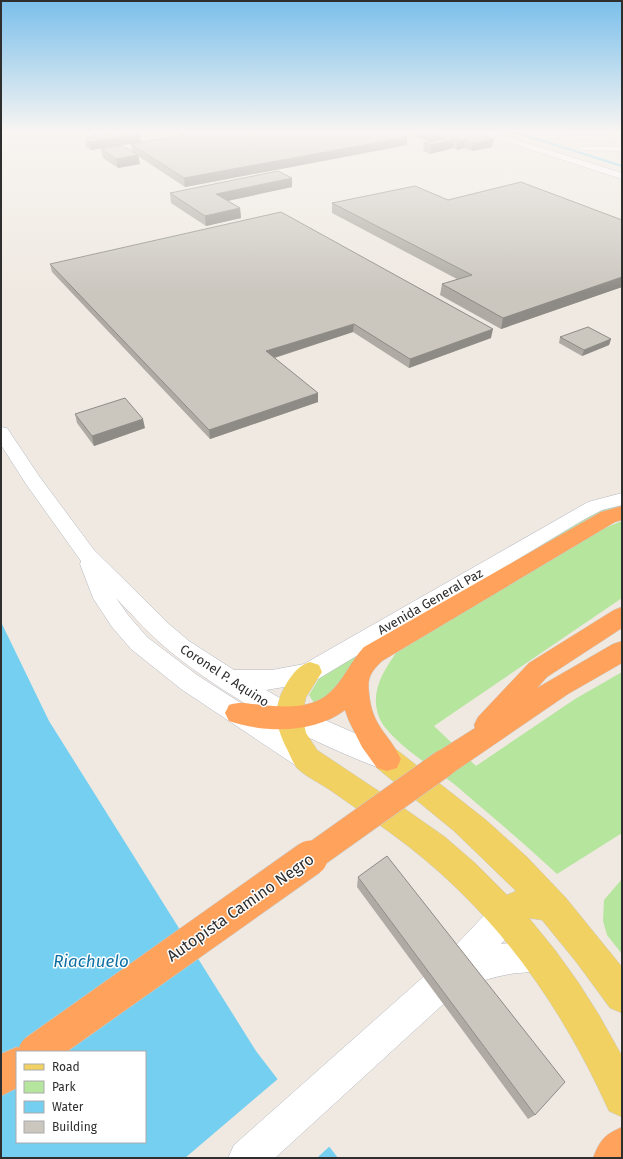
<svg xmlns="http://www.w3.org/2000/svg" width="623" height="1159" font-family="'Fira Sans',sans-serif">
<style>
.green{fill:#b6e59e}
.water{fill:#75cff0;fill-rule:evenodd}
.pier{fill:#efe9e1}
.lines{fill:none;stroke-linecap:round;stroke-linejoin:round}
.stream{stroke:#75cff0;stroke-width:2}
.street-casing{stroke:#b4b7c1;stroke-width:1}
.secondary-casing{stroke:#b4b7c1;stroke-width:1}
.primary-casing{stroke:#c9c9c9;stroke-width:1}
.highway-casing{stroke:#c9c9c9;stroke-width:1}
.street{fill:#fff;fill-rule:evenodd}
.secondary{fill:#fff;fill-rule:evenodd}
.primary{fill:#f2d163;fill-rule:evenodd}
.highway{fill:#ffa35c;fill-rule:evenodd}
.highway-bridge-far1-casing{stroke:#c9c9c9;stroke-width:28;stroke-linecap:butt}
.highway-bridge-casing{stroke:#c9c9c9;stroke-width:36;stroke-linecap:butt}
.highway-bridge-far1{stroke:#ffa35c;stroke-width:27}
.highway-bridge{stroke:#ffa35c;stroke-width:35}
.wall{fill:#afaba4}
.shaded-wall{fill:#8e8b86}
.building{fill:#cbc7bf;stroke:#8e8b86}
.labels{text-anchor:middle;stroke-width:3;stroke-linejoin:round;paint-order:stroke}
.street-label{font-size:13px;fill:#2e2e2e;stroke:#fff}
.near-street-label{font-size:16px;fill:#2e2e2e;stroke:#fff}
.near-water-label{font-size:17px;font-style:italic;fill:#0d6fa3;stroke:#fff}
</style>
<rect width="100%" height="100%" fill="#efe9e1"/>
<g class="green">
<polygon points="616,505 622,505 622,506 597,514 356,659 329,699 314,703 309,695 320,677 347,658 596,513"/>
<path d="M622,521V598L434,726L476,766L575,699L622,672V833L557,874C524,843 489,814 454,784C435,769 387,739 379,717C370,693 382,673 396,653L595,532Z"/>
<polygon points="622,879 622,954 607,935 603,921 604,900"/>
</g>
<path class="water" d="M1,622L49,721L256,1051L338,1158H1ZM17,1052H145V1142H17Z"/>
<polygon class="pier" points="279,1078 331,1145 317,1158 185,1158"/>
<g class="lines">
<polyline class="stream" points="508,130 622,166"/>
<defs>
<g id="street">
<polygon points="541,135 609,136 612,138 609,140 539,138 539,136"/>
<polygon points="581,147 622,147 622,151 579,150 579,148"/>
</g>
<g id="secondary">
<polygon points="475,130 486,130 622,173 622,179 476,132"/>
<path d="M1,427L7,428L39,476L94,550L170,625L189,641L234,670H272L304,664L588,502L622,493V505L602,510L583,520L318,679L290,686L266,690L297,708L396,751L400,759L396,767L387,771C312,743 235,703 172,653C152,637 134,617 116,598L128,615L147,637L197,675L316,751L320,759L316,767L307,771L298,767L181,689L131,649L112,627L93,598L80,564L81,561L26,484L1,445Z"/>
<path d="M505,901L516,905L520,916L516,927L501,944L538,940L549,945L554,956L549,967C535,973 524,972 510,974C493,977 478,982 462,987L275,1158H228L234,1145L439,963L494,905Z"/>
</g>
<path id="primary" d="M310,662L319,665L322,672L306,697L302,715L306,733L317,750L398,804L445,837L475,863L507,895L516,891L454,831L377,768L373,759L377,750L387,747L397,750L486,820L527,857L566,898L622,967V1013L610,1008L577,963L542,920L529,918L555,950L578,982L599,1015L622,1056V1117L609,1111C562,1007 499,917 408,846C383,827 356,808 330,790C320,783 306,777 297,768C293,763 290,755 287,749C274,723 272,707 288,681C294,672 300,665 310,662Z"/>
<g id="highway">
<path d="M622,506V520L615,522L382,661C371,672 367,677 369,693C372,727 388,732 401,759L397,768L387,771L377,768L362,747L349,721L345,710C314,734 264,733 229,721L225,713L229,705C240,701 250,704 262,705C282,707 310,709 327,695C343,682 350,662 364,647L601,512Z"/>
<polygon points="622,607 622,628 547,677 537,688 613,644 622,641 622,663 568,694 454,772 444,776 434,772 430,763 434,754 475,728 474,725 478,717 529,663 614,610"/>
<polygon points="17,1047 30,1052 17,1052 17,1088 1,1096 1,1054"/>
<path d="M622,1127V1158H593C600,1140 604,1135 622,1127Z"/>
</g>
</defs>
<use href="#street" class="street-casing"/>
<use href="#secondary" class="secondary-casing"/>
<use href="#primary" class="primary-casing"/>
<use href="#highway" class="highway-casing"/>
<use href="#street" class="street"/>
<use href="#secondary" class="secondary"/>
<use href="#primary" class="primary"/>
<use href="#highway" class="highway"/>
<defs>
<polyline id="highway-bridge-far1" points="309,859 444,763"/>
<polyline id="highway-bridge" points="36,1052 310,858"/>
</defs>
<use href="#highway-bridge-far1" class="highway-bridge-far1-casing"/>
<use href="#highway-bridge" class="highway-bridge-casing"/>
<use href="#highway-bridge-far1" class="highway-bridge-far1"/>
<use href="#highway-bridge" class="highway-bridge"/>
</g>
<g class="wall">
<polygon points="407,130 444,130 458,134 494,139 492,147 472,151 464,148 457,150 453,148 430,154 423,151 424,143 430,142 407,133"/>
<polygon points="402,131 401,135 407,137 407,145 185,187 138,156 140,164 118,168 103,158 101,149 132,151 131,144 180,136 180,133"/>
<polygon points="93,134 141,142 91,150 86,147 85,138 93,137"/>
<polygon points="292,187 228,201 240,208 241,218 206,226 171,203 170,193"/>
<polygon points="448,200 622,220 622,287 501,329 440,295 442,284 457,279 332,213 332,203"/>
<polygon points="50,264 491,338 409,368 353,332 275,358 318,402 210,439 52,272"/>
<polygon points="560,337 611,339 609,345 582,356 559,343"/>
<polygon points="75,414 145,428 94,446 77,423"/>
<polygon points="358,877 535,1115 528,1119 357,887"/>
</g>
<g class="shaded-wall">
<polygon points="402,131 401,138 407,137 407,145 185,187 184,178"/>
<polygon points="140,134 141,142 91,150 89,142"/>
<polygon points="494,139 492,147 472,151 473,143"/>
<polygon points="454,140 453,148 430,154 431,145"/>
<polygon points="465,140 464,148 457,150 458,141"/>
<polygon points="138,155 140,164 118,168 116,159"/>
<polygon points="292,178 292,187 217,203 216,194"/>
<polygon points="240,208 241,218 206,226 205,216"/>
<polygon points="622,277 622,287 501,329 503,318"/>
<polygon points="354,324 353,332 267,360 266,351"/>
<polygon points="493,329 491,338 409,368 410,359"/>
<polygon points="611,339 609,345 582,356 584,350"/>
<polygon points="318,393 318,402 210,439 209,430"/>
<polygon points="143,419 145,428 94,446 92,436"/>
</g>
<g class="building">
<polygon points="201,130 398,130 402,131 395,132 407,137 184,178 131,144 184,135 180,133"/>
<polygon points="421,130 444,130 458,134 472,132 494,139 473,143 465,140 458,141 454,140 431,145 424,143 445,138"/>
<polygon points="103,132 113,136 137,132 140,134 89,142 85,138 97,136 93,134"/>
<polygon points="123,146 138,155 116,159 101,149"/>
<polygon points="278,171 292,178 216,194 240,208 205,216 170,193"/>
<polygon points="521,182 622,220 622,277 503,318 442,284 472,275 332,203 415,186 448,200"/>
<polygon points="281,212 493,329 410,359 354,324 266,351 318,393 209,430 50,264"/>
<polygon points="588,327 611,339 584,350 560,337"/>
<polygon points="125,398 143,419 92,436 75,414"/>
<polygon points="387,856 565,1082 535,1115 358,877"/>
</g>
<linearGradient id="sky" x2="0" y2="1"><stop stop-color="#7abfeb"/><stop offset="0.45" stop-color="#f8f5f2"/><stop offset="1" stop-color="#f8f5f2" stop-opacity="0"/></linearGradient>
<rect width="623" height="292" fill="url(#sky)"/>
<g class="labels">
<g class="street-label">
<text transform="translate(430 601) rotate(-30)" y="5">Avenida General Paz</text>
<text transform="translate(225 675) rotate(33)" y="5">Coronel P. Aquino</text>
</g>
<g class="near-street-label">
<text transform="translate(240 907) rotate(-35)" y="6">Autopista Camino Negro</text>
</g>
<g class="near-water-label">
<text x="91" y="967">Riachuelo</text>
</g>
</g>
<rect width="623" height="1159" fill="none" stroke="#2e2e2e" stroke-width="4"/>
<rect x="16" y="1051" width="130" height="92" fill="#ffffff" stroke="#ababab"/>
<rect x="24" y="1064" width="20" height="6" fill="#f2d163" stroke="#ababab"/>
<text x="52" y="1071" font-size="12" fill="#2e2e2e">Road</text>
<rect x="24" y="1081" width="20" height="12" fill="#b6e59e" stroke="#ababab"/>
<text x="52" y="1091" font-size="12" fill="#2e2e2e">Park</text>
<rect x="24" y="1101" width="20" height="12" fill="#75cff0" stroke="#ababab"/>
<text x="52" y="1111" font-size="12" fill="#2e2e2e">Water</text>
<rect x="24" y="1121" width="20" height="12" fill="#cbc7bf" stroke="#ababab"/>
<text x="52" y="1131" font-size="12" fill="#2e2e2e">Building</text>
</svg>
